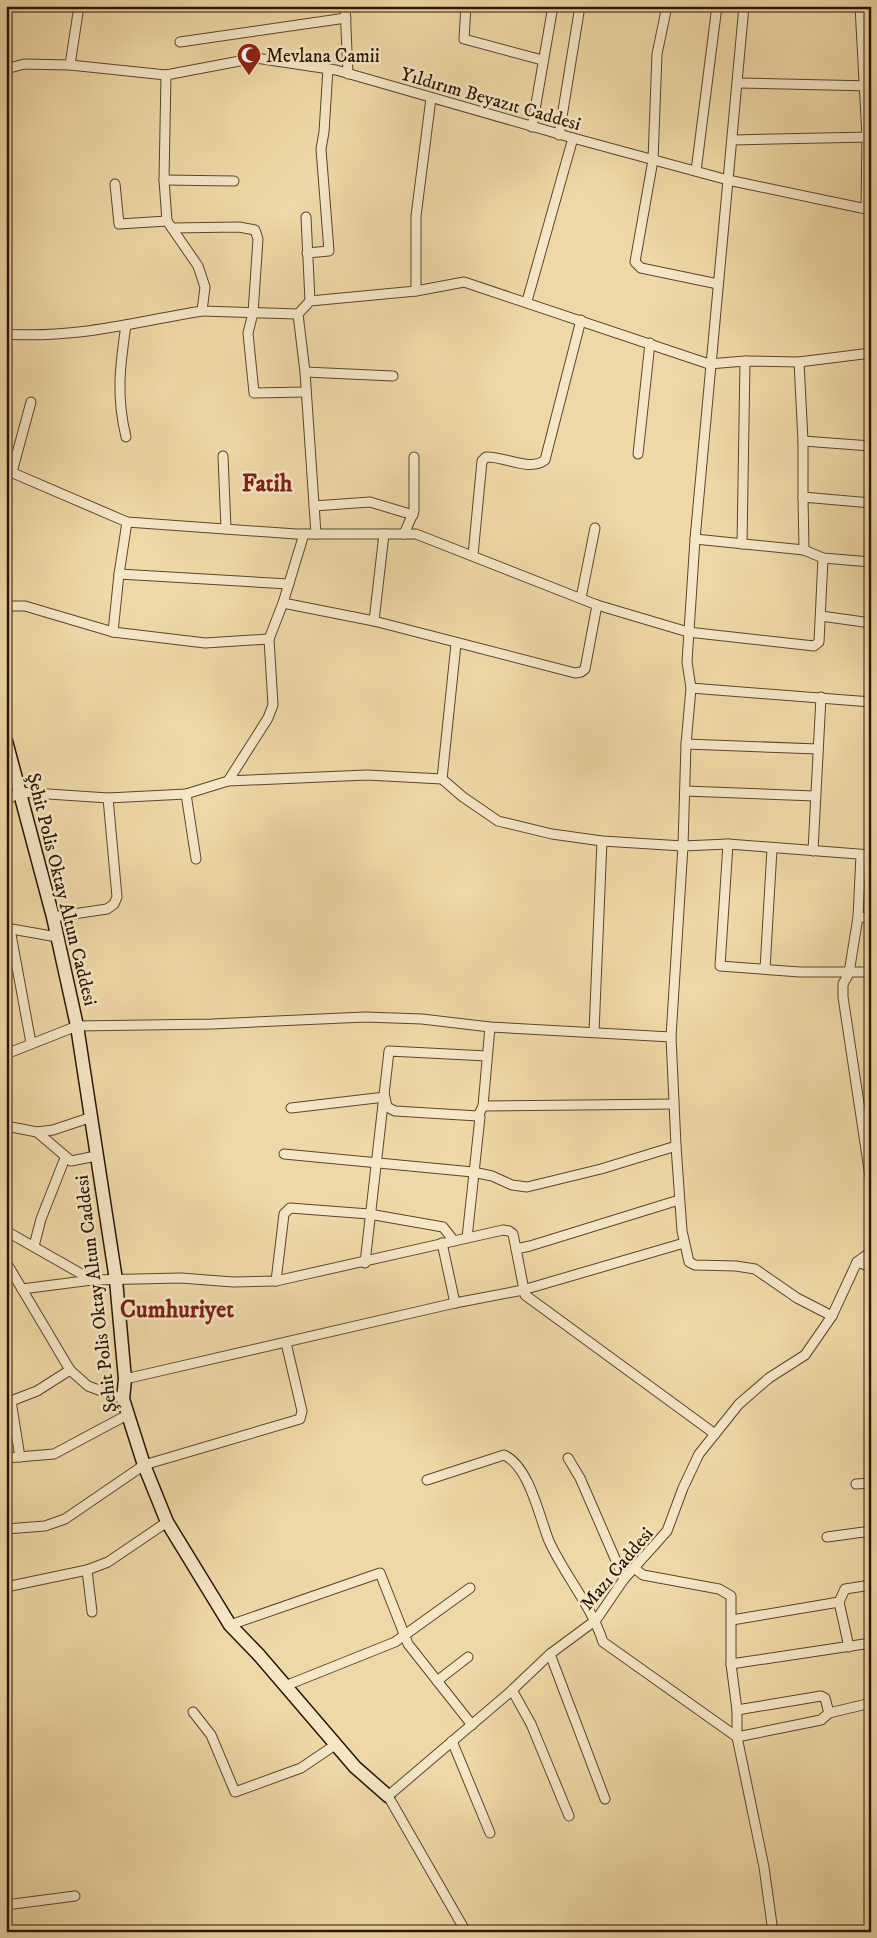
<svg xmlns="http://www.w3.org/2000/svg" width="877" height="1938" font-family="'IM FELL DW Pica',serif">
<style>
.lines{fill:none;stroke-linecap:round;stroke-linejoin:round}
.street-casing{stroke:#5c452a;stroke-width:11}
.secondary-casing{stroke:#2b1401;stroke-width:15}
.street{stroke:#f5e6c6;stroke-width:9}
.secondary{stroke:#f5e6c6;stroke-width:12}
.labels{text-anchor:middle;stroke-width:5;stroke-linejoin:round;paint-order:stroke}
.poi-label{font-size:19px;fill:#2b1401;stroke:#f5e6c6;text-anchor:start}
.street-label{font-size:19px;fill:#2b1401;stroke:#f5e6c6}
.district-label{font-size:24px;font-weight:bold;fill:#7a1f14;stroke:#f5e6c6}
</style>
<rect width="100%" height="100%" fill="#efd8a7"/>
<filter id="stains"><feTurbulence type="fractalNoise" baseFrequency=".004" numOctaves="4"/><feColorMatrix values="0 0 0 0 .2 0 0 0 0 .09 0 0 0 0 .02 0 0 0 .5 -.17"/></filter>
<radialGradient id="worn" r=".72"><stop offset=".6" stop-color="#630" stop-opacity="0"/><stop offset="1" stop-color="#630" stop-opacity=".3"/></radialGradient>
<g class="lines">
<defs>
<g id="street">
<polyline points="345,6 348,74"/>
<polyline points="466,6 464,39 542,60"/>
<polyline points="667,6 657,54 653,160 635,262 641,268 718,284"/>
<polyline points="744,6 695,539 687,662 691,688 871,702"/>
<polyline points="860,6 867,137 866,209"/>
<polyline points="180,42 346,18"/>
<polyline points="70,65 79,6"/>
<polyline points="6,69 24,64 70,65 166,75 256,58 336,70 573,138 728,180 871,210"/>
<polyline points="166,75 164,180 167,221 198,266 205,287 202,311 298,314"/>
<polyline points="738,83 871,86"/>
<polyline points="532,127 553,6"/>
<polyline points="559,135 580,6"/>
<polyline points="732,140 871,137"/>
<polyline points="696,171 717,6"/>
<polyline points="164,180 234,181"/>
<polyline points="115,184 119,224 167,221"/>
<polyline points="306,217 310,301"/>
<polyline points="172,228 239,227 255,230 258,239 253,313 248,333 254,393 306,392"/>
<polyline points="307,253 329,251 321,149 324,132 328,69"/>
<polyline points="416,291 416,216 431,98"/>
<polyline points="527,301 573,138"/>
<path d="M6,334C76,339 134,322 202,311"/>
<polyline points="799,362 803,441 803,497"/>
<polyline points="305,372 393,376"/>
<path d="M126,437C116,396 120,366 126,325"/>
<polyline points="803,441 871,446"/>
<polyline points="638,454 650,343"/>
<polyline points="223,456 226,529"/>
<polyline points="6,470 127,522 296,534 416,534 597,605 688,632 814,646 819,642 823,558"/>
<polyline points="12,472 31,402"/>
<polyline points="314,506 370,502 413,515"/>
<polyline points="127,522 119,574 113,632 205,643 269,639"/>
<polyline points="316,534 305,372 298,314 310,301 416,291 464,282 709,364 745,361 799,362 871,353"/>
<polyline points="404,534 414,511 414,457"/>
<polyline points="695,539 804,550 823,558 871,562"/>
<polyline points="742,544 745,361"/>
<polyline points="804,550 803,497 871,503"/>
<path d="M473,555L482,461L486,457C504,456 530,472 545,460L581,320"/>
<polyline points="119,574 289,584"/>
<polyline points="581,598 595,528"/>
<polyline points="283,603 374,621 575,673 581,672 585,669 597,605"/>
<polyline points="6,606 25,606 113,632"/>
<polyline points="821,616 871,623"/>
<polyline points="374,621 384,534"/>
<polyline points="686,744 818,749"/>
<polyline points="442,779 456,644"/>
<polyline points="228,781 268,718 273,705 269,639 283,603 304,534"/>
<polyline points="685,791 815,796"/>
<polyline points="186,794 196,859"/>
<polyline points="6,801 19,792 108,798 186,794 228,781 367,775 442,779 463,797 498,821 552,834 602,841 683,846 728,844 871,855"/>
<polyline points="728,844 720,966 800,972 871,972"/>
<polyline points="813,851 821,697"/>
<polyline points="861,855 858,917 849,973 843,984 843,997 871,1183"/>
<polyline points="53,917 107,909 114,904 117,897 108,798"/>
<polyline points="858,917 871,918"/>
<polyline points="6,928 57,937"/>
<polyline points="10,929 31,1043"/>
<polyline points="765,969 772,849"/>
<polyline points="594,1032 602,841"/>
<polyline points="6,1054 77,1026 213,1024 365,1017 422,1019 490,1027 671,1037"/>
<polyline points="483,1106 674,1104"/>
<polyline points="291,1108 385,1097 387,1107 395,1111 478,1116"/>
<polyline points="6,1126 37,1132 53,1130 92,1117"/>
<polyline points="37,1132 71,1161 96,1156"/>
<polyline points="676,1146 671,1037 683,846 686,744 691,688"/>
<polyline points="284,1154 473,1172 492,1176 512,1185 527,1187 601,1169 676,1146 682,1231 689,1262 695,1265 736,1266 755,1269 797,1298 832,1316"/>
<polyline points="6,1231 92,1280"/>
<polyline points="467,1238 480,1117 478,1116 483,1106 490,1027"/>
<polyline points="442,1243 455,1303"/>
<polyline points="34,1246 41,1219 65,1158"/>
<polyline points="516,1249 525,1295 715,1434"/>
<polyline points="6,1262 70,1370 88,1386 123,1399"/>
<polyline points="857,1262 871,1267"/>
<polyline points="365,1263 389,1051 487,1056"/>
<polyline points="276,1281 284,1214 290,1208 369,1214 443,1227 454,1241"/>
<polyline points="22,1289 92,1280 181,1278 233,1282 276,1281 503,1230 509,1231 513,1234 516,1249 530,1246 679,1200"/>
<polyline points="125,1379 455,1303 523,1290 684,1243"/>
<polyline points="6,1400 11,1401 37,1391 70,1370"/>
<polyline points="11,1401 20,1457"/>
<polyline points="6,1458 54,1454 127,1415"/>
<polyline points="568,1458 580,1478 624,1579"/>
<path d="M427,1480L504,1455C529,1466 539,1516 549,1541C565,1576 591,1605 603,1642L737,1737L821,1720L829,1713L871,1703"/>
<polyline points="856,1484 871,1483"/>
<polyline points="6,1529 45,1526 65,1519 144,1465 300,1419 302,1411 286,1343"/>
<polyline points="827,1537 871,1531"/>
<polyline points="634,1568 643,1575 719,1589 731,1596 731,1664 737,1710 737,1737 764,1867 773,1932"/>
<polyline points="87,1570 92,1612"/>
<polyline points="6,1587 87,1570 108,1562 167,1522"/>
<polyline points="839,1602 849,1647"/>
<polyline points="732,1620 839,1602 845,1589 871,1585"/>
<polyline points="230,1625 380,1573 408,1644 472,1725"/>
<polyline points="550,1654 605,1799"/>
<polyline points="731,1664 871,1643"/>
<polyline points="437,1681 468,1657"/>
<polyline points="285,1686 395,1642 470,1588"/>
<polyline points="512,1690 531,1724 569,1816"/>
<polyline points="737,1710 821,1696 825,1698 829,1713"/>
<polyline points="193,1712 211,1735 235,1792 301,1768 335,1745"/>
<polyline points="452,1741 490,1833"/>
<polyline points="6,1905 75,1896"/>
<polyline points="466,1932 388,1796 509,1693 550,1654 596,1620 624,1579 667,1531 683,1488 699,1454 739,1404 769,1378 805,1355 832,1316 857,1262 871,1252"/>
</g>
<polyline id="secondary" points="6,741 53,917 77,1026 116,1280 125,1379 123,1399 144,1465 167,1522 230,1625 258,1654 355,1767 388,1796"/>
</defs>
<use href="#street" class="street-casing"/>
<use href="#secondary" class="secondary-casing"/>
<use href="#street" class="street"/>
<use href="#secondary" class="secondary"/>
</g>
<defs>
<symbol id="mosque-pin" viewBox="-11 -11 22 30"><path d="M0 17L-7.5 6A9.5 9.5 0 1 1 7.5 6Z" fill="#8f2418" stroke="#f5e6c6"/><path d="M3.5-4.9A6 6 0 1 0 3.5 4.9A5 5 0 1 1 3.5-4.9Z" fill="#fff"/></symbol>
</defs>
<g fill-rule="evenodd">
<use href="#mosque-pin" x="235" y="41" width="28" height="38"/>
</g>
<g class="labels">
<g class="poi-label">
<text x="266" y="62">Mevlana Camii</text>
</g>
<g class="street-label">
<text transform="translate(491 98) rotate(16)" y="7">Yıldırım Beyazıt Caddesi</text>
<text transform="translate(63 889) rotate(76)" y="7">Şehit Polis Oktay Altun Caddesi</text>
<text transform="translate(95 1294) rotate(-97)" y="7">Şehit Polis Oktay Altun Caddesi</text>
<text transform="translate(616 1568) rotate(-50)" y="7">Mazı Caddesi</text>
</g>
<g class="district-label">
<text x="267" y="491">Fatih</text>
<text x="177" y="1317">Cumhuriyet</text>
</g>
</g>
<rect width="877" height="1938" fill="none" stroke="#efd8a7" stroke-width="25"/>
<rect x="8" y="8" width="862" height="1923" fill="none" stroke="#2b1401" stroke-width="2.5"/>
<rect x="12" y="12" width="852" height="1913" fill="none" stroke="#2b1401"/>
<rect width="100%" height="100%" filter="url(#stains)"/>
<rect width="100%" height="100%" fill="url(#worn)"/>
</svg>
